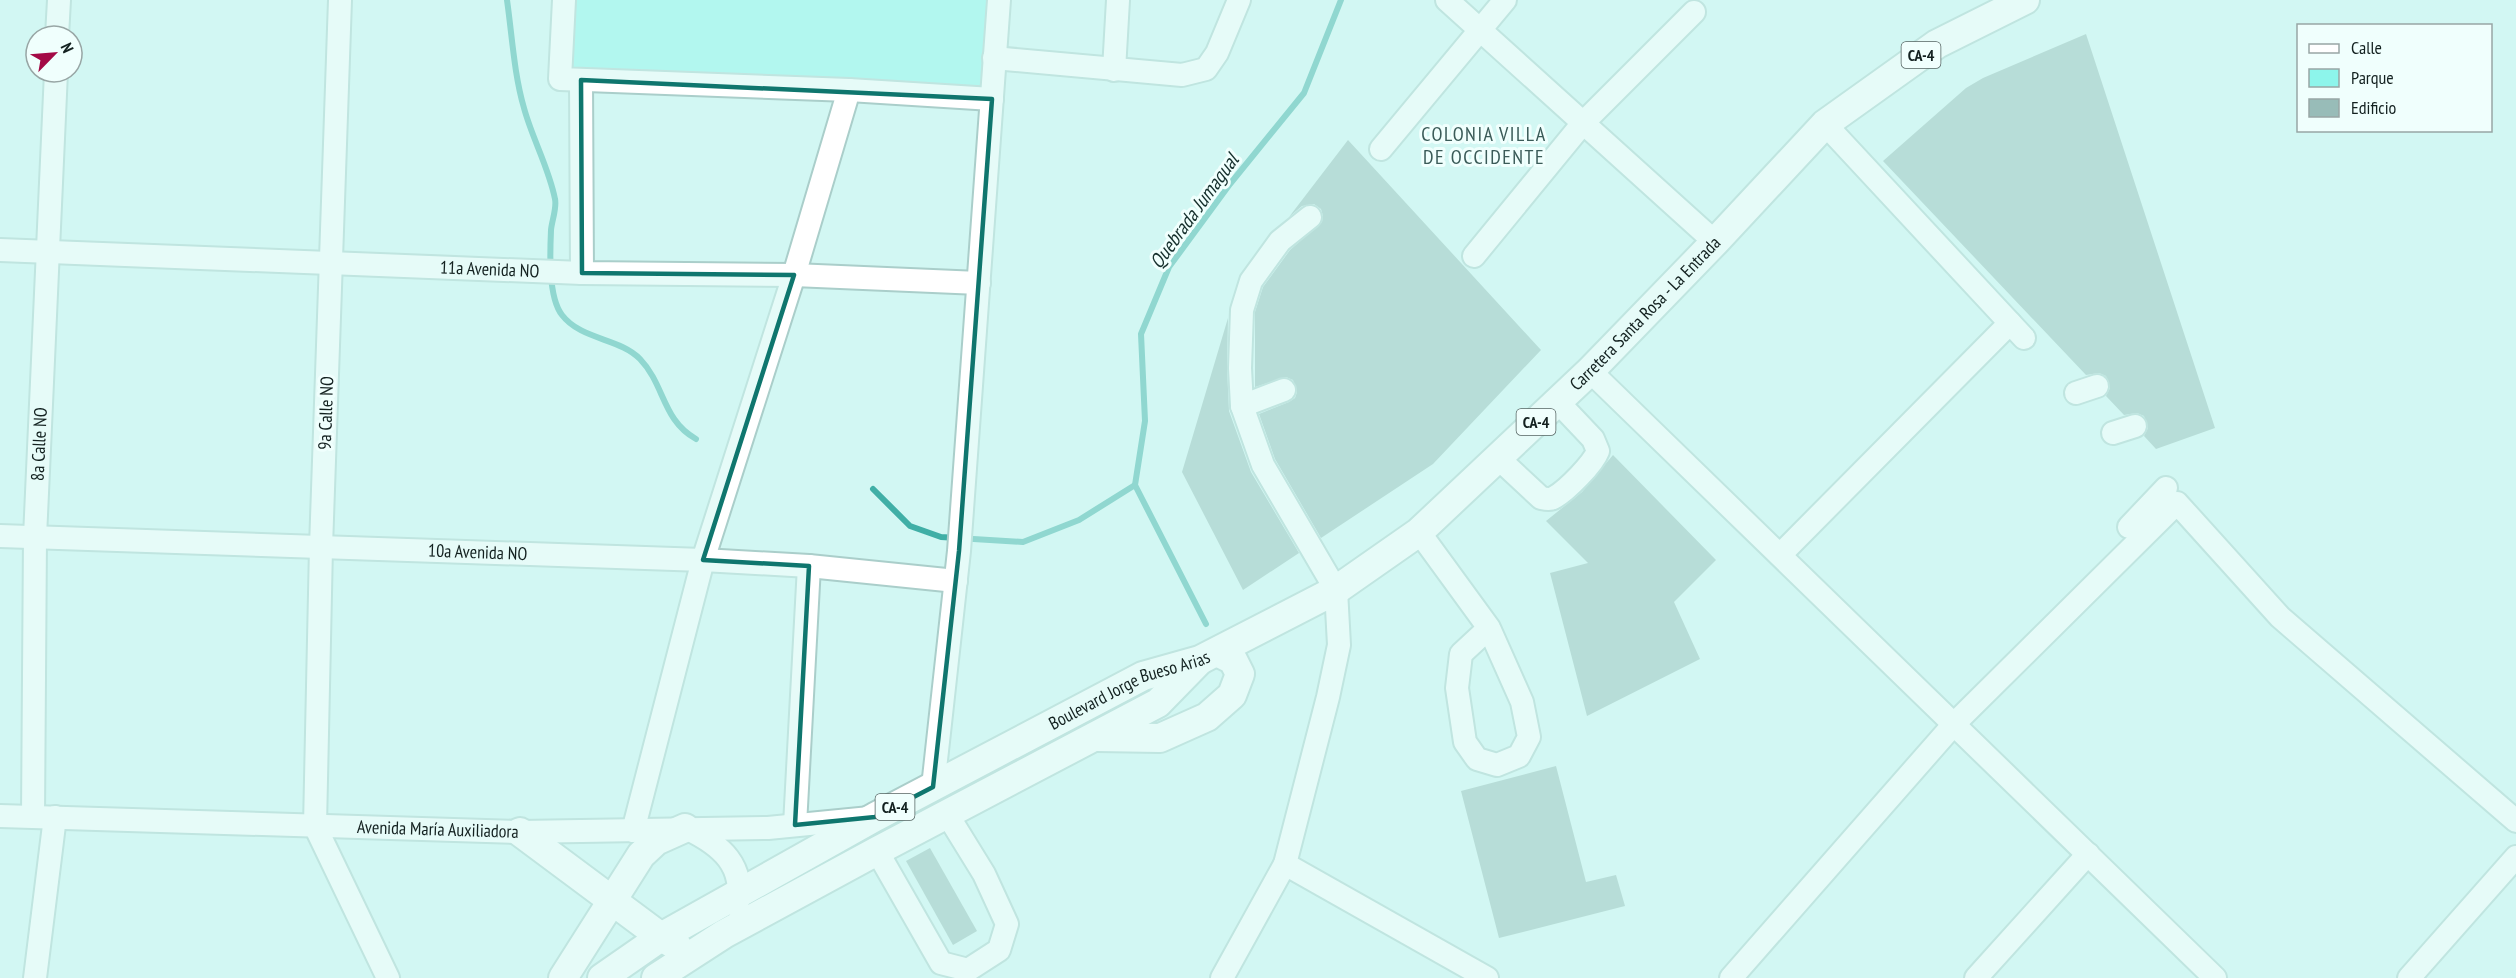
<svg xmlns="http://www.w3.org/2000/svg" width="2516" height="978" font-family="'PT Sans Narrow',sans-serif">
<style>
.green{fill:#8df5eb}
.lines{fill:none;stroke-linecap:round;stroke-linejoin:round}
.stream{stroke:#40afa6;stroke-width:6}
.building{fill:#98bcb8}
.minor-casing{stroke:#aaceca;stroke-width:26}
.major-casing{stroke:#aaceca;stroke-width:32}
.minor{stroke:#fff;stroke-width:22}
.major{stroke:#fff;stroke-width:28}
.marked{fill:none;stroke:#0f766e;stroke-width:4.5;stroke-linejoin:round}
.labels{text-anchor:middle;stroke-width:6;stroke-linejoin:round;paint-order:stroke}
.shield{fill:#f0fffd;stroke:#556462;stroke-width:1.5}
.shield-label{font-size:16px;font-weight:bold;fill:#132120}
.street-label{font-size:18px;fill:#132120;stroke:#f0fffd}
.neighbourhood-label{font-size:20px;letter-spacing:1.5px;fill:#3a5b58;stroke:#f0fffd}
.water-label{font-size:20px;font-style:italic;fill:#152f2c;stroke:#f0fffd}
</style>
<rect width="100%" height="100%" fill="#d2f7f3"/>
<polygon class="green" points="564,0 1001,0 992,99 560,79"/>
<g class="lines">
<g class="stream">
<path d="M507,0C512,35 514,74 524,108C532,138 549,168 555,199C557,208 552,220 551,230C550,252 548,297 562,315C581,340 620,338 640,359C665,385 662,420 696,439"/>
<polyline points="873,489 910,526 941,537 1023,542 1079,520 1135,485"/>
<polyline points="1206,624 1135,485 1145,421 1141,334 1169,267 1230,184 1304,93 1341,0"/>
</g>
</g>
<g class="building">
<polygon points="2086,34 2215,428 2156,449 2144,436 2148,428 2144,416 2137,413 2124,415 2106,396 2110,388 2106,376 2099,373 2086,375 1883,161 1966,88 1983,78"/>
<polygon points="1348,140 1541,350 1433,464 1321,538 1275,459 1259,414 1289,402 1295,398 1297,392 1293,380 1286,377 1255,387 1255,312 1263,287 1290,250 1322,222 1323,216 1321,209 1314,204 1302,206 1289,217"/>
<polygon points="1228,318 1227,368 1229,411 1251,472 1299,553 1243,590 1182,472"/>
<polygon points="1613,455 1716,560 1674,602 1700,659 1587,716 1550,573 1588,563 1546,521 1582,492"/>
<polygon points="1556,766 1586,882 1616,875 1625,906 1499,938 1461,791"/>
<polygon points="930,848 977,931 953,945 906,861"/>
</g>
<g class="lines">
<defs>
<g id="minor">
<polyline points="340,0 321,547 315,826 388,978"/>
<polyline points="564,0 560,79 849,90 992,99"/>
<polyline points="1447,0 1715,242"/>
<polyline points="57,36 59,0"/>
<polyline points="994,58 1182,75 1206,69 1217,53 1239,0"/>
<polyline points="1114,70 1118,0"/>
<polyline points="581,80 582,273"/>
<polyline points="1825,124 2024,338"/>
<polyline points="1381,149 1505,0"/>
<path id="s1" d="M0,250L582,273L794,275L979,283"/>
<polyline points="1474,256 1583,123 1694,12"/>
<polyline points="1590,371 2215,978"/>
<polyline points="2076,393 2097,386"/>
<polyline points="1242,406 1240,368 1242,310 1251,281 1280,241 1310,217"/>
<polyline points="2113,433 2135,426"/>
<path d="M1498,458L1541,498C1546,499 1551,500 1555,497C1567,490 1593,464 1598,451L1593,439L1557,401"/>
<polyline points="2129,527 2166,488"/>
<polyline points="1419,532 1489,628 1522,702 1529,737 1519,756 1497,765 1477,759 1465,742 1457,688 1461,654 1489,628"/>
<path id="s2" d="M0,536L703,560L809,566L956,581"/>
<polyline points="1780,555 2010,323"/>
<polyline points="933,787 959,551 999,0"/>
<path id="s3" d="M0,816L520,832L768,828L870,818"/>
<path id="s4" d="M33,816L35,537L56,72"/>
<polyline points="795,825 809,566"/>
<path d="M688,829C721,845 746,866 737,906"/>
<polyline points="633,831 703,560 794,275 849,90"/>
<polyline points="877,851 941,963 968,970 999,950 1007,924 984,874 947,814"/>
<polyline points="1285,864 1487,978"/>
<polyline points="35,978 55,817"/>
<polyline points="1222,978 1285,864 1328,697 1339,645 1336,590 1263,465 1242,406 1284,390"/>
<polyline points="1731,978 1954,724 2177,503 2280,617 2516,821"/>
<polyline points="1976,978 2088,854"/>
<polyline points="2409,978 2516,857"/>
</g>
<g id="major">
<polyline points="1097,737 1160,738 1207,717 1232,695 1240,674 1233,660 1217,652"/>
<polyline points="520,832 661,937 677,946"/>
<polyline points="563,978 641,855 656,841 685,828"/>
<path id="s5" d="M602,978L661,937L875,817L1143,676L1200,660L1336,590L1419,532L1590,371L1715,242L1825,124L1937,44L2025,0"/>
<polyline points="656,978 724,934 877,851 1158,703 1199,661"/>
</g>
</defs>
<use href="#minor" class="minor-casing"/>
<use href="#major" class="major-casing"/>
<use href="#minor" class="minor"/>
<use href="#major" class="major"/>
</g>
<path d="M0 0H2516V978H0ZM581,80L992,99L959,551L933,787L875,817L795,825L809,566L703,560L794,275L582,273Z" fill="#d2f7f3" fill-opacity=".55" fill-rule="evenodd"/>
<path class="marked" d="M581,80L992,99L959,551L933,787L875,817L795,825L809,566L703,560L794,275L582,273Z"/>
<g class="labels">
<g class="shield">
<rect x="1901.5" y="42" width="39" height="26" rx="4.5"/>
<rect x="1516.5" y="409" width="39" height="26" rx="4.5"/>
<rect x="875.5" y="794" width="39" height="26" rx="4.5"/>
</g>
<g class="shield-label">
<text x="1921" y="61">CA-4</text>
<text x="1536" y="428">CA-4</text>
<text x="895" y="813">CA-4</text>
</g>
<g class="street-label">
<text dy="6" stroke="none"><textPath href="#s1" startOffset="490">11a Avenida NO</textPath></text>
<text dy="6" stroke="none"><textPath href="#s5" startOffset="1248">Carretera Santa Rosa - La Entrada</textPath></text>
<text transform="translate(326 413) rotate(-88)" y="6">9a Calle NO</text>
<text dy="6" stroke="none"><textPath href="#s4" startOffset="372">8a Calle NO</textPath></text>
<text dy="6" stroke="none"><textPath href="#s2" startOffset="478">10a Avenida NO</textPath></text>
<text dy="6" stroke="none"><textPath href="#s5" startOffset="602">Boulevard Jorge Bueso Arias</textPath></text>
<text dy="6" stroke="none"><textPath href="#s3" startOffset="438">Avenida María Auxiliadora</textPath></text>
</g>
<g class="neighbourhood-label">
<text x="1484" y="141">COLONIA VILLA<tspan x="1484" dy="23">DE OCCIDENTE</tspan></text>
</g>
<g class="water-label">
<text transform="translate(1194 211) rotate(-54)" y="7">Quebrada Jumagual</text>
</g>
</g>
<rect x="2297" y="24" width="195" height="108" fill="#f0fffd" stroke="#98a6a5" stroke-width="1.5"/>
<rect x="2309" y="44" width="30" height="9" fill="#ffffff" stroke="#98a6a5" stroke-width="1.5"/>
<text x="2351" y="54" font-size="18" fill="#132120">Calle</text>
<rect x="2309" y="69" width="30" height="18" fill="#8df5eb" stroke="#98a6a5" stroke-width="1.5"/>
<text x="2351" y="84" font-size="18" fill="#132120">Parque</text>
<rect x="2309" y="99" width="30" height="18" fill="#98bcb8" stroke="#98a6a5" stroke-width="1.5"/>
<text x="2351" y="114" font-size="18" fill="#132120">Edificio</text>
<g transform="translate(54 54) rotate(65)"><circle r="28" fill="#f0fffd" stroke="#98a6a5" stroke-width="1.5"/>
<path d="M0-4.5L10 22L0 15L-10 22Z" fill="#a30a46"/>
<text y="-9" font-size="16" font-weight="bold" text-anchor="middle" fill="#132120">N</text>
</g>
</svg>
